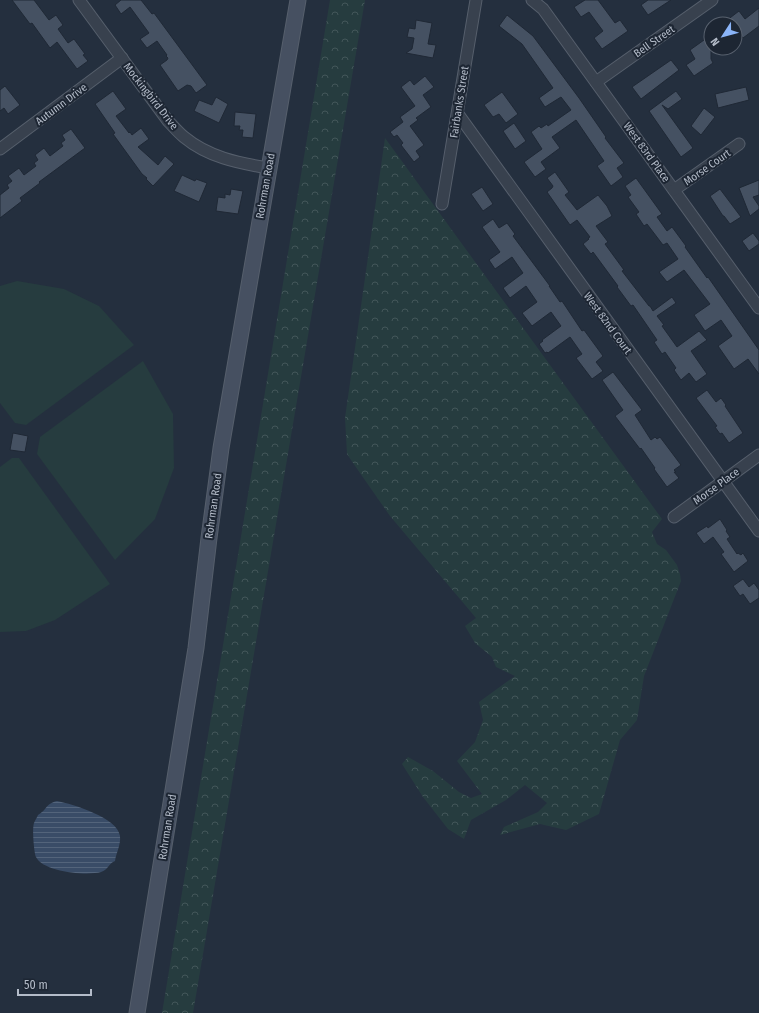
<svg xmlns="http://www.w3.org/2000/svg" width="759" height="1013" font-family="'Fira Sans Condensed',sans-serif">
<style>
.forest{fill:url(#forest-crowns)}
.garden{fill:#263c3f}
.water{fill:url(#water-rules)}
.building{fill:#455162;stroke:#1f2835}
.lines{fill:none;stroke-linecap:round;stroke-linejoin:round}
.street-casing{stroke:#565f6c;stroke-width:13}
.secondary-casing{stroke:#565f6c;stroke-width:17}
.street{stroke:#38414e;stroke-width:11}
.secondary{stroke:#465061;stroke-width:15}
.labels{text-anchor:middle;stroke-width:4;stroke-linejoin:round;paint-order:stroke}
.street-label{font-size:11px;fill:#b4bcc9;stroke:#1d2633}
</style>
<defs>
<pattern id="forest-crowns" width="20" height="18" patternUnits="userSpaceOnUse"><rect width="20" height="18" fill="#263c3f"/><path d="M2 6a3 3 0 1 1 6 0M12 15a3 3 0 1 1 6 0" fill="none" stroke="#435659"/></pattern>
<pattern id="water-rules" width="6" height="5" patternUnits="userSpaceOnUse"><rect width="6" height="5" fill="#394c67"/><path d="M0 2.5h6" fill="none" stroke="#53647b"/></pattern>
</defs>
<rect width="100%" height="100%" fill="#242f3e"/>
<g class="forest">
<polygon points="330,0 365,0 193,1013 162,1013"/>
<polygon points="385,138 662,519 652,532 657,544 666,550 677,565 680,574 681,581 644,676 637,720 620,740 599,814 566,830 540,824 500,835 504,827 538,812 547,803 525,785 506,800 471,820 464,839 448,829 423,797 402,764 408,757 433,771 459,792 471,798 482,794 457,761 475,742 483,720 479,702 515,676 496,667 492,657 475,643 465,626 476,618 390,516 353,463 347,454 345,418"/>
</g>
<g class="garden">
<polygon points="17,281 64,289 99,306 134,345 26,425 15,423 0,403 0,286"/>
<polygon points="143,361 173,414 174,468 155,519 115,560 37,454 40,437"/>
<polygon points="12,458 19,458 110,584 55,620 26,631 0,632 0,467"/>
</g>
<path class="water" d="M57,801C73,804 118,818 120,836C121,845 116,853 115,861C109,863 108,870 101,872C87,876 43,872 36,857C34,853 32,828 34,823C35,820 37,818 38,815C47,810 45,804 57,801Z"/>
<g class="building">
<polygon points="12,0 34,0 49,20 56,15 63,25 58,29 68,43 74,39 85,54 83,55 88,61 77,69 57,42 50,48 32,23 30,24"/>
<polygon points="121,0 141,0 152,14 154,13 207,85 196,93 191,86 187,85 178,91 160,65 167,60 168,58 166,56 167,55 157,41 147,48 140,39 149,33 130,7 121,14 115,5"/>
<polygon points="585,0 598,0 615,23 620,20 628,31 602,49 594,38 603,31 589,12 581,17 574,7"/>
<polygon points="648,0 671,0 648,15 641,5"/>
<polygon points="759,8 759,26 743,38 735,28 735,24 722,24 739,11 745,19"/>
<polygon points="507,15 533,36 579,98 606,137 605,138 624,163 617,168 623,177 611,186 597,166 604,161 576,120 552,137 560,148 541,162 546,169 535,177 524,162 542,149 531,132 539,126 541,128 547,124 548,126 571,110 561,97 545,107 539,98 553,88 522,44 499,26"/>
<polygon points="416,20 432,23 428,44 436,45 433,58 406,53 412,49 414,38 407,37 409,28 415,29"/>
<polygon points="711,35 711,59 713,63 694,76 686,65 695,59 690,50"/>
<polygon points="671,60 679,70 641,99 632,87"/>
<polygon points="425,76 434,87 423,95 431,107 416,118 418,120 410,126 424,145 416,151 420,157 414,162 401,145 403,143 397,135 394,137 390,132 403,122 400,117 415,106 401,87 410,80 414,85"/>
<polygon points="5,86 20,105 8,114 4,108 0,111 0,90"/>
<polygon points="746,87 749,100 718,108 715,94"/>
<polygon points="113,91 126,109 116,116 129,133 130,132 132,135 141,128 149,139 138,147 158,165 165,156 174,164 153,186 146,179 147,178 142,174 113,134 115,133 95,104"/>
<polygon points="676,91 682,99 668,109 662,105 693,148 681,157 649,111"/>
<polygon points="502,92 518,114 506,123 499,114 493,117 484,105"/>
<polygon points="216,97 228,104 219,123 194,111 199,100 212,105"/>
<polygon points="704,108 715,117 701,135 691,126"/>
<polygon points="235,112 256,114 253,138 242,137 243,130 239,130 240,126 234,126"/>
<polygon points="514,123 526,141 515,149 503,131"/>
<polygon points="71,129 85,148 39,182 40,183 20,198 22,201 0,218 0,195 9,188 7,185 12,181 8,176 19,168 24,175 36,166 34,163 38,160 35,155 44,148 50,156 63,146 61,143 65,140 62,135"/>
<polygon points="555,172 569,192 565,195 577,210 598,195 607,206 612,216 596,226 608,242 605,244 624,270 622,271 649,306 650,306 653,311 672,297 676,303 657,316 664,325 662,326 677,347 699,331 707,340 691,351 707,374 696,382 689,373 681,380 674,370 676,368 665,352 662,354 654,342 657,340 633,305 631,306 617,287 618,286 593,252 591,254 583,244 589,239 588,238 590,237 577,220 570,225 547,192 552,188 553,186 547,178"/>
<polygon points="182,175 195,181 196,179 207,183 199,202 174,191"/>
<polygon points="636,178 662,214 657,217 667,231 672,227 686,246 685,247 707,278 708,277 759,350 759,374 748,359 734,369 718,346 732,336 721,320 705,331 694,315 710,304 684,270 667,282 659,272 678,259 667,243 663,245 647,224 644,226 636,214 639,212 628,197 631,195 625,186"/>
<polygon points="759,180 759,195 753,197 759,206 759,209 750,216 739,188"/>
<polygon points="482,187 493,204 483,211 471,194"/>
<polygon points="231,189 243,191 238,214 216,211 218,197 225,198 225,194 230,195"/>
<polygon points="720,189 741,217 730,224 724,216 723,216 710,196"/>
<polygon points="493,219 499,228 507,223 515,234 513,236 550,286 549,286 560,302 562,301 582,331 584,330 603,356 596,362 603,371 592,379 576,358 582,354 570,337 548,353 547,352 545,353 539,344 543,341 542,340 561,326 551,312 532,326 522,313 537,302 526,286 510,298 503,288 523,273 512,257 495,269 489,260 500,252 482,227"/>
<polygon points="753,233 759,241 759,244 749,251 742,241"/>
<polygon points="613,372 642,410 635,415 651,440 655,437 657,439 660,437 681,465 674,470 676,472 674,472 679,478 667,487 654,469 655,468 641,448 640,449 615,416 623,410 602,380"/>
<polygon points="707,390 716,402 721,398 726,405 725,406 743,433 729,443 722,433 720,434 715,427 717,426 696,398"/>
<polygon points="13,433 28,436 25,452 10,450"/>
<polygon points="720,519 727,530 726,531 730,537 727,539 737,554 738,553 741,555 743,553 748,561 734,572 721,554 724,552 713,537 704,544 696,533 707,526 708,528"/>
<polygon points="743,579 749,587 754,583 759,590 759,598 750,604 743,594 740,596 733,586"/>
</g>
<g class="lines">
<defs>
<g id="street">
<path d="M79,0L168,121C173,126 178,132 184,137C208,157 238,163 268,168"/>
<polyline points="532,0 543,9 759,308"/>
<polyline points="596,82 712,0"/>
<polyline points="458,114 759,531"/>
<polyline points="0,149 122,58"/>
<polyline points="674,190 739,144"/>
<polyline points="442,204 476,0"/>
<polyline points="674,517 759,455"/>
</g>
<polyline id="secondary" points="137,1013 196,648 209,538 221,448 298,0"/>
</defs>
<use href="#street" class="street-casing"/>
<use href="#secondary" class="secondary-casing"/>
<use href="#street" class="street"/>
<use href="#secondary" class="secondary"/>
</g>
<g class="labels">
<g class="street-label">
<text transform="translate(654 41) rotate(-35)" y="4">Bell Street</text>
<text transform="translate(151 96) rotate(52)" y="4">Mockingbird Drive</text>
<text transform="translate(459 102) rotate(-81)" y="4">Fairbanks Street</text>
<text transform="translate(61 104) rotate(-37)" y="4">Autumn Drive</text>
<text transform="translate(647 152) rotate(54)" y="4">West 83rd Place</text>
<text transform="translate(707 167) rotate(-35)" y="4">Morse Court</text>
<text transform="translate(265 186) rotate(-80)" y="4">Rohrman Road</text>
<text transform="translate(608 323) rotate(54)" y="4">West 82nd Court</text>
<text transform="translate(716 486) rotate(-36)" y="4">Morse Place</text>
<text transform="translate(213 506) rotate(-82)" y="4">Rohrman Road</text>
<text transform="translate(167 827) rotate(-81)" y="4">Rohrman Road</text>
</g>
</g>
<g transform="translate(723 36) rotate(234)"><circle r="19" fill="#1d2633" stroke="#59626f"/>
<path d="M0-3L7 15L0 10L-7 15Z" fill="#8ab4f8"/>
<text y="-6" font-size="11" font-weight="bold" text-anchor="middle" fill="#b4bcc9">N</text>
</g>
<path d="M18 989v6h73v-6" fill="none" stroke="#b4bcc9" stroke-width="2"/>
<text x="24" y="989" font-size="12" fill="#b4bcc9" stroke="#1d2633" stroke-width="3" paint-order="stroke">50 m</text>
</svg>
